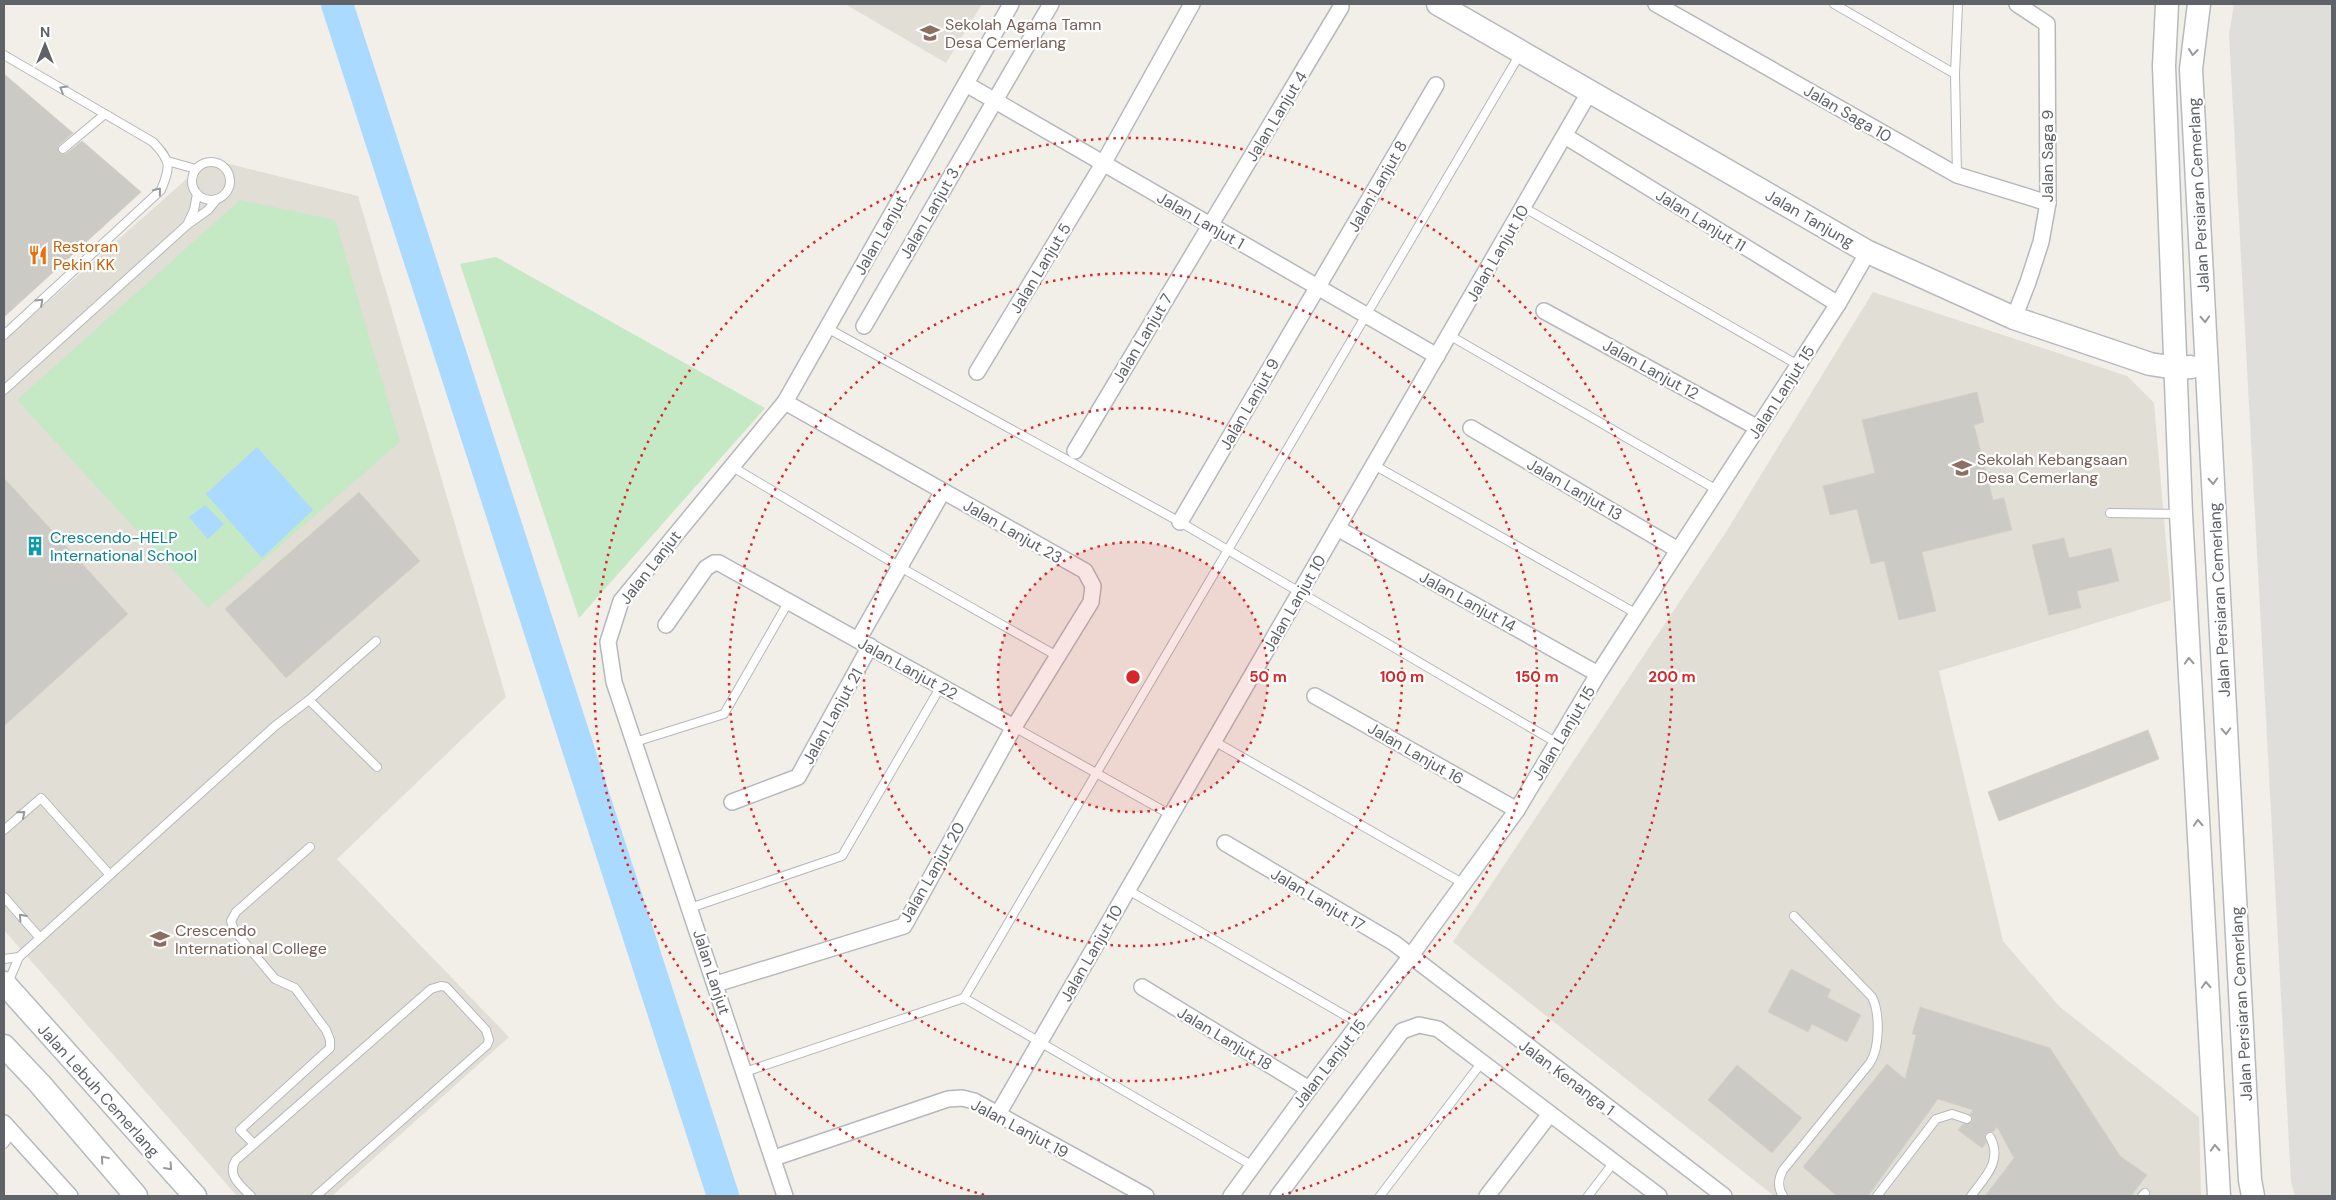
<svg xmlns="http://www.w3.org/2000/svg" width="2336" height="1200" font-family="'DM Sans',sans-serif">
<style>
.industrial{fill:#e0deda}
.education{fill:#e1ded6}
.green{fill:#c5e8c5}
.water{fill:#aadaff}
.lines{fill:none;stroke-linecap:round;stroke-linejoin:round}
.river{stroke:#aadaff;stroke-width:32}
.building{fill:#cccac5;stroke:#d6d1c6}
.lane-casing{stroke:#b5b8bc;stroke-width:10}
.street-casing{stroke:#b5b8bc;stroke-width:18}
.secondary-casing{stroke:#b6babf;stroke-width:25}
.lane{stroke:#fff;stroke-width:8}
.street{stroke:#fff;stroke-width:15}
.secondary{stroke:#fff;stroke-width:22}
.oneway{stroke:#979a9d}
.ring{fill:none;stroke:#d62828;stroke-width:2.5;stroke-dasharray:2.5 5}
.labels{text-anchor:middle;stroke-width:4.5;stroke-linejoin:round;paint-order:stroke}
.education-label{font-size:16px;fill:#785e54;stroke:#fff;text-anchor:start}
.street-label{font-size:16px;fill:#5f6368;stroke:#fff}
.food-label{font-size:16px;fill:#c56008;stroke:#fff;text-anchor:start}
.culture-label{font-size:16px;fill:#0d838f;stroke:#fff;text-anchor:start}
.centre{fill:#d62828;stroke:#fff;stroke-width:2.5}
.ring-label{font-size:15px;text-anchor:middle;font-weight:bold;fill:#d62828;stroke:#fff;stroke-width:4.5;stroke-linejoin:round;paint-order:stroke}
</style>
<rect width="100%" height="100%" fill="#f1efe8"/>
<polygon class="industrial" points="2234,4 2332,4 2332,1196 2295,1196 2291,1182 2229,35"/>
<g class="education">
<polygon points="845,4 982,4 946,63"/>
<polygon points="209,159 358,196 506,697 337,859 509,1037 332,1196 237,1196 4,930 4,341"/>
<polygon points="1873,292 2127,376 2154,403 2171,600 1939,671 2003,941 2060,1007 2199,1117 2201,1196 1774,1196 1453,942 1726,532"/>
</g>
<g class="green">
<polygon points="240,200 335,220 400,442 208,608 17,400"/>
<polygon points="496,257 765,408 579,618 460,264"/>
</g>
<g class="water">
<polygon points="257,447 313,510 262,558 206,494"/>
<polygon points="205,505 224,524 208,539 189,517"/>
</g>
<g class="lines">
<polyline class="river" points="337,4 723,1196"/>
</g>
<g class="building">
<polygon points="4,74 73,133 59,145 59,153 66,154 82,141 141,192 4,317"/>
<polygon points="1977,392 1984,422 1974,425 1993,500 2004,498 2012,530 1922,552 1936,611 1899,620 1884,561 1871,564 1857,509 1830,515 1823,486 1875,473 1862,420"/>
<polygon points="4,478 128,614 4,726"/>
<polygon points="359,492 420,561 286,678 225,609"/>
<polygon points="2064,538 2069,558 2111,548 2119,581 2077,591 2081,608 2049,615 2032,545"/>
<polygon points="2148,730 2159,759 1999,821 1988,792"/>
<polygon points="1791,969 1831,990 1827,997 1861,1015 1847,1042 1812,1024 1808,1032 1768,1012"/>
<polygon points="1920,1007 2050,1048 2120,1156 2147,1175 2131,1196 1985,1196 2014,1158 1997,1127 1993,1132 1988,1132 1985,1134 1986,1143 1982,1148 1958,1130 1963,1124 1971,1123 1973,1118 1970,1114 1973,1110 1938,1099 1868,1196 1837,1196 1803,1167 1887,1064 1905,1079 1916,1035 1912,1034"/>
<polygon points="1737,1065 1802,1118 1772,1153 1708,1100"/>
</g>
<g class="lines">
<defs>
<g id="lane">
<polyline points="1834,4 1955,74"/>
<path d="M4,55L153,142C171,161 171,166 161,190L4,335"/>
<polyline points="63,149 105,114"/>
<polyline points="167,161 196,169"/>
<circle cx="211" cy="181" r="19"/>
<polyline points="1957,175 1955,74 1958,4"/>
<polyline points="1523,207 1798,365"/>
<polyline points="187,225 194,210 197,194"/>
<polyline points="827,328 1180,522 1557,743"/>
<polyline points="1449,335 1717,490"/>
<polyline points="4,390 187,225 208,210 217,199"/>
<polyline points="1374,465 1637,614"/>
<polyline points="731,466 900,567 1057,656"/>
<polyline points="2110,513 2179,514"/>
<polyline points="309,700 376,641"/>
<polyline points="1014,727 1171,815"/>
<polyline points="1214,741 1464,884"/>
<polyline points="635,742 724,714 789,601"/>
<polyline points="4,830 41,798 110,875"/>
<polyline points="1128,890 1360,1024"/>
<polyline points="4,897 40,938"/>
<polyline points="690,908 842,856 941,686"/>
<polyline points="4,959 19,957"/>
<polyline points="13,984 10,978 19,957 275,726 309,700 377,767"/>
<polyline points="964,998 1520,54"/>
<polyline points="745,1072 964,998 1253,1166"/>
<polyline points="4,1144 12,1133"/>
<polyline points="254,1144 240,1130 330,1048 330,1040 326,1030 295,988 275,979 234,930 231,921 236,912 310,847"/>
<path d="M251,1196C241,1186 226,1175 236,1160L431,989L441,986L446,987L486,1030L489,1040L487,1045L316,1196"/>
<polyline points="1380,1196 1482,1062"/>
<polyline points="1588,1196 1614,1162"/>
<path d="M1783,1196C1777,1187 1778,1179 1783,1170L1870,1063C1880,1047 1880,1013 1872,997L1794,916"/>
<polyline points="1877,1196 1936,1119 1952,1114 1967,1119"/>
<path d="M1971,1196C1985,1177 2003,1161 1990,1137"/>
<polyline points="2142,1196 2145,1193"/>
</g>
<g id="street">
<polyline points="1656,4 1957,175 2048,203"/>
<polyline points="966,84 1437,356"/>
<polyline points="1565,136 1838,304"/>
<polyline points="1544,311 1758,428"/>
<polyline points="2014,318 2028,282 2041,242 2048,203 2047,24 2017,4"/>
<polyline points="864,326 1051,4"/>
<polyline points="977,372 1103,164 1192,4"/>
<polyline points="1471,428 1678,550"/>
<polyline points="1075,451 1341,7"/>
<polyline points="1180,522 1436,85"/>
<polyline points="1337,528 1598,674"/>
<polyline points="666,625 706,568 714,563 719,563 1014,727"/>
<polyline points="858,640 943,491"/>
<polyline points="1315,696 1517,810"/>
<polyline points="732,802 798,777 870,646"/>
<polyline points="1225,843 1394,943 1724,1196"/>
<polyline points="716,984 904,926 1014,727 1091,602 1093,586 1085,571 785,402"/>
<polyline points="1142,987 1309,1089"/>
<polyline points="998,1114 1590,91"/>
<polyline points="4,1123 70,1196"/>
<polyline points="774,1158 948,1099 962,1098 974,1101 1146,1196"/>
<polyline points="785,1196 614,682 608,642 621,601 785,402 1011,4"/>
<polyline points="1231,1196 1309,1089 1410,957 1517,810 1598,674 1838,304 1868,252"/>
<polyline points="1278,1196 1402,1031 1419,1025 1438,1029 1659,1196"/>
<polyline points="1487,1196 1550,1114"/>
</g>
<g id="secondary">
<polyline points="1438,4 1868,252 2014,318 2150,364 2176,368 2191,367"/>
<polyline points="2167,4 2164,66 2181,514 2219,1196"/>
<polyline points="2199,4 2191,69 2250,1180 2253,1196"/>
<polyline points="4,983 195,1196"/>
<polyline points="4,1046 40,1084 136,1196"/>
</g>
</defs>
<use href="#lane" class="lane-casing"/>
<use href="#street" class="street-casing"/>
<use href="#secondary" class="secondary-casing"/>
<use href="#lane" class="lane"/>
<use href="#street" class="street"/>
<use href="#secondary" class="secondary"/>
</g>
<defs><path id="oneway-chevron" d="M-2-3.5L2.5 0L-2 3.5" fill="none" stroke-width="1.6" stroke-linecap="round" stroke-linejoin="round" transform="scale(1.25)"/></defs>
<g class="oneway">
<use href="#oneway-chevron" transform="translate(2193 52) rotate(97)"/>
<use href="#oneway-chevron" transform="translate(63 89) rotate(-150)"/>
<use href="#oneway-chevron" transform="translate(158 191) rotate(-51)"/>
<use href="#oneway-chevron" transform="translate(40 302) rotate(-43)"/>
<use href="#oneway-chevron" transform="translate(2205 319) rotate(87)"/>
<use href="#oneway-chevron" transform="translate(2213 481) rotate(87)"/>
<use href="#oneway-chevron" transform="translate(2189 661) rotate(-93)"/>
<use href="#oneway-chevron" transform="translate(2226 731) rotate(87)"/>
<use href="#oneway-chevron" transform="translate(22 814) rotate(-41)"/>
<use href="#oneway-chevron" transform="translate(2198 823) rotate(-93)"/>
<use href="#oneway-chevron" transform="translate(22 917) rotate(-132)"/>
<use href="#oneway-chevron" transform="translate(2206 985) rotate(-93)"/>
<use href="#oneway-chevron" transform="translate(2215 1148) rotate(-93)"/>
<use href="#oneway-chevron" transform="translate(104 1159) rotate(-130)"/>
<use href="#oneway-chevron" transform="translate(169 1167) rotate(48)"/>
</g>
<circle cx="1133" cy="677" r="135" fill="#d62828" fill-opacity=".12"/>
<g class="ring">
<circle cx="1133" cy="677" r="135"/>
<circle cx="1133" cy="677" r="269"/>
<circle cx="1133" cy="677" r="404"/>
<path d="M984 1195A539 539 0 1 1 1282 1195"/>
</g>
<defs>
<symbol id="school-bare" viewBox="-9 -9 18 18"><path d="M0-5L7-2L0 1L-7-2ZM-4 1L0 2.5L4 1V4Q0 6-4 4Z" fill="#8d6e63" stroke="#fff" stroke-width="2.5" paint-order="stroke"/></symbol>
<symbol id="restaurant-bare" viewBox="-9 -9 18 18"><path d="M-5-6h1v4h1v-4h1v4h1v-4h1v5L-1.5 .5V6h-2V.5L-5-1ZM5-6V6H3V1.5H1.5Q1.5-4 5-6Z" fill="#e8710a" stroke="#fff" stroke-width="2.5" paint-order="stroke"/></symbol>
<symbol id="building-bare" viewBox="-9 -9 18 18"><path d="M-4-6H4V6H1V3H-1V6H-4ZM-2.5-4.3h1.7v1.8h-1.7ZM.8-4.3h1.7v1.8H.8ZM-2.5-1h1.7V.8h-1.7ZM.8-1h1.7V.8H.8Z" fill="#0f9aa8" stroke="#fff" stroke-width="2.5" paint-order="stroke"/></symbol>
<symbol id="university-bare" viewBox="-9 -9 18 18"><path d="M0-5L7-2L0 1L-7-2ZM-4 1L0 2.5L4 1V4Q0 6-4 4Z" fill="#8d6e63" stroke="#fff" stroke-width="2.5" paint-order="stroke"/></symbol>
</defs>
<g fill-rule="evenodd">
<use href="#school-bare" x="916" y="19" width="28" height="28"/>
<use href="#restaurant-bare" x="24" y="241" width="28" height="28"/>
<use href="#school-bare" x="1948" y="454" width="28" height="28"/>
<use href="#building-bare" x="21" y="532" width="28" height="28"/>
<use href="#university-bare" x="146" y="925" width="28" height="28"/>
</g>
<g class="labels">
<g class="education-label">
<text x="945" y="30">Sekolah Agama Tamn<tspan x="945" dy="18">Desa Cemerlang</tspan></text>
<text x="1977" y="465">Sekolah Kebangsaan<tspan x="1977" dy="18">Desa Cemerlang</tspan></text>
<text x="175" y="936">Crescendo<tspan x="175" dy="18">International College</tspan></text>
</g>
<g class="street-label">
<text transform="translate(1848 113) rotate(30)" y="6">Jalan Saga 10</text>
<text transform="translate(1276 116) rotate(-59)" y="6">Jalan Lanjut 4</text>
<text transform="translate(2047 156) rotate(-90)" y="6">Jalan Saga 9</text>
<text transform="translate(1377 186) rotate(-60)" y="6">Jalan Lanjut 8</text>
<text transform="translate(2198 195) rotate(-93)" y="6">Jalan Persiaran Cemerlang</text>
<text transform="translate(929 213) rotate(-60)" y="6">Jalan Lanjut 3</text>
<text transform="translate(1810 218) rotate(30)" y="6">Jalan Tanjung</text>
<text transform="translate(1201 220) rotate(30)" y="6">Jalan Lanjut 1</text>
<text transform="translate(1701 220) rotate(32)" y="6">Jalan Lanjut 11</text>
<text transform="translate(880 235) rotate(-60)" y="6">Jalan Lanjut</text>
<text transform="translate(1497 253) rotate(-60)" y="6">Jalan Lanjut 10</text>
<text transform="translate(1040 268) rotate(-59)" y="6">Jalan Lanjut 5</text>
<text transform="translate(1142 338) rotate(-59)" y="6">Jalan Lanjut 7</text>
<text transform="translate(1651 369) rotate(29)" y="6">Jalan Lanjut 12</text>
<text transform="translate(1781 392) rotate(-57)" y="6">Jalan Lanjut 15</text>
<text transform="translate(1249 404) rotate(-60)" y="6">Jalan Lanjut 9</text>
<text transform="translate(1575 489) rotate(30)" y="6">Jalan Lanjut 13</text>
<text transform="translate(1013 531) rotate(30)" y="6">Jalan Lanjut 23</text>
<text transform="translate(650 567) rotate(-52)" y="6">Jalan Lanjut</text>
<text transform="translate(2219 600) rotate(-93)" y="6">Jalan Persiaran Cemerlang</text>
<text transform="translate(1468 601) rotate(29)" y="6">Jalan Lanjut 14</text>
<text transform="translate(1294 603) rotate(-60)" y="6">Jalan Lanjut 10</text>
<text transform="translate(908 668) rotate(29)" y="6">Jalan Lanjut 22</text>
<text transform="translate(832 716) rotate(-61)" y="6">Jalan Lanjut 21</text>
<text transform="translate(1563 733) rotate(-59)" y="6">Jalan Lanjut 15</text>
<text transform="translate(1416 753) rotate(30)" y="6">Jalan Lanjut 16</text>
<text transform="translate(932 872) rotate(-60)" y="6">Jalan Lanjut 20</text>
<text transform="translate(1318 899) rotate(31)" y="6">Jalan Lanjut 17</text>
<text transform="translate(1091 953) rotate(-60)" y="6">Jalan Lanjut 10</text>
<text transform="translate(712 972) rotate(72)" y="6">Jalan Lanjut</text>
<text transform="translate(2241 1004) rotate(-93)" y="6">Jalan Persiaran Cemerlang</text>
<text transform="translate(1225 1038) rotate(31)" y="6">Jalan Lanjut 18</text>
<text transform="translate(1329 1063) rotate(-52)" y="6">Jalan Lanjut 15</text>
<text transform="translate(1567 1077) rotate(37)" y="6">Jalan Kenanga 1</text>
<text transform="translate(99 1090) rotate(48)" y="6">Jalan Lebuh Cemerlang</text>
<text transform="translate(1020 1128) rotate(28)" y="6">Jalan Lanjut 19</text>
</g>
<g class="food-label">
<text x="53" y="252">Restoran<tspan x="53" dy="18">Pekin KK</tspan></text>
</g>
<g class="culture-label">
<text x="50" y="543">Crescendo-HELP<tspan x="50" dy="18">International School</tspan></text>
</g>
</g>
<circle cx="1133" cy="677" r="8" class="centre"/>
<g class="ring-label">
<text x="1268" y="682">50 m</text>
<text x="1402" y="682">100 m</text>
<text x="1537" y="682">150 m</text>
<text x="1672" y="682">200 m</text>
</g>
<rect width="2336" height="1200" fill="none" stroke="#5f6368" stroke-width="10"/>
<g transform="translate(45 45)" stroke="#ffffff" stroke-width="4" paint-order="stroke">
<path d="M0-4L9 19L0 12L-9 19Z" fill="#5f6368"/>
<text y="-8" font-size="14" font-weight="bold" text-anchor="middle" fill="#5f6368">N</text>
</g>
</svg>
